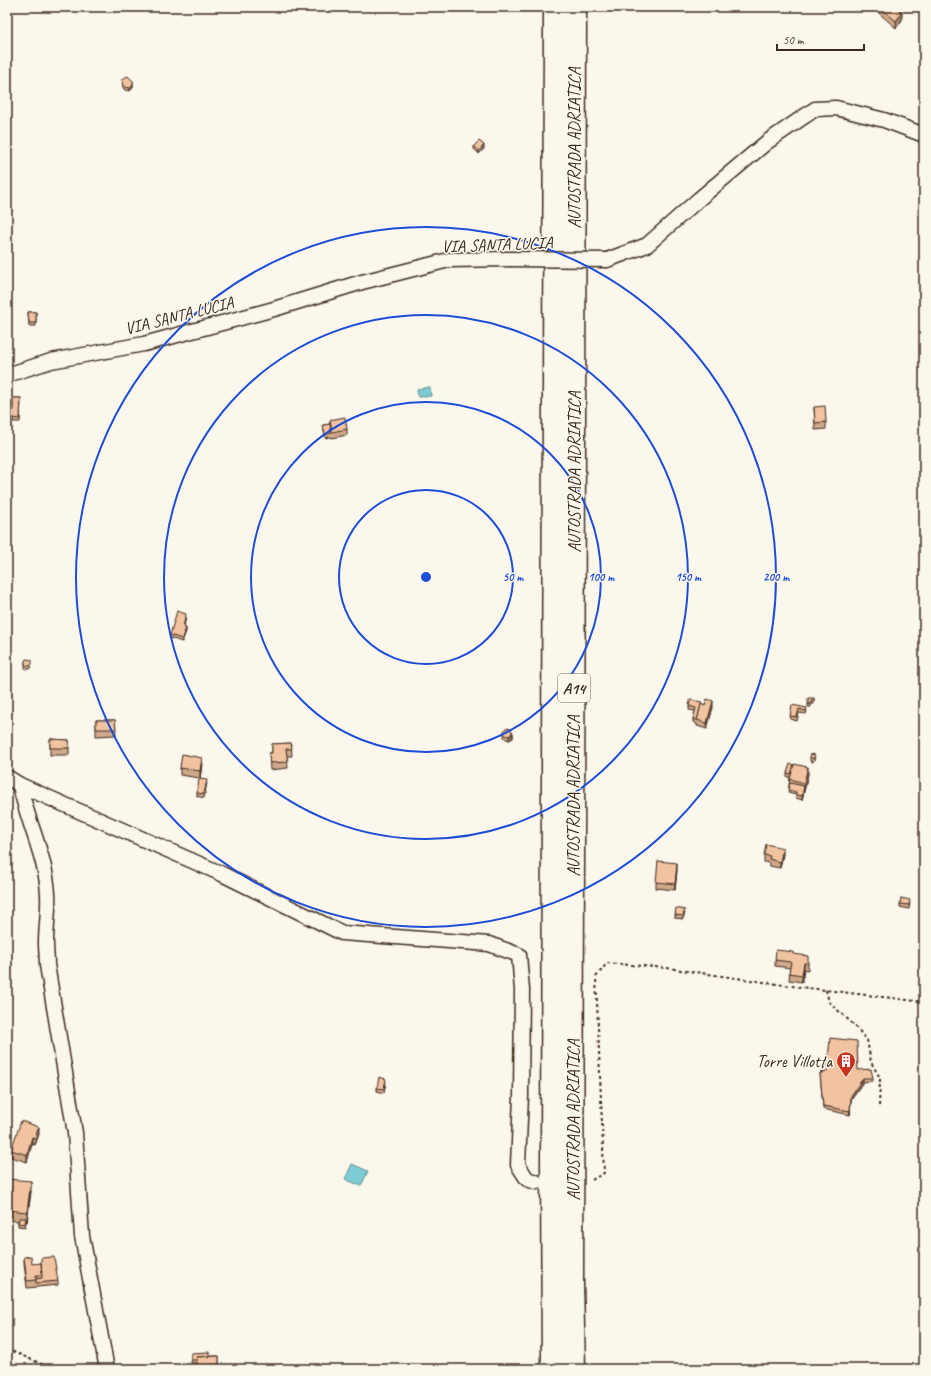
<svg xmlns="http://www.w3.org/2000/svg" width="931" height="1376" font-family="Caveat,sans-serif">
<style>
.water{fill:#7dcdd7;stroke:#638c8d}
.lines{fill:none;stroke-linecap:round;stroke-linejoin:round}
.street-casing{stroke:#3b2a1e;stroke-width:17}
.highway-casing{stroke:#3b2a1e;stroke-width:25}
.path{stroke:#3b2a1e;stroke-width:2;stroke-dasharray:3 3;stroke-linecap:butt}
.street{stroke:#fbf7ec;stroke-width:14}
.highway{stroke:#fbf7ec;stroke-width:22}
.street-bridge-casing{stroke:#3b2a1e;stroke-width:17;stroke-linecap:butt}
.street-bridge{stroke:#fbf7ec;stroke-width:14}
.wall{fill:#d0a88a;stroke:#3b2a1e}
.shaded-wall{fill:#a98871;stroke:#3b2a1e}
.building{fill:#f2c3a1;stroke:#3b2a1e}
.ring{fill:none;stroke:#1d4ed8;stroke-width:2}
.labels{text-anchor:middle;stroke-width:3;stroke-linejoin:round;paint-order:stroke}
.shield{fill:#fbf7ec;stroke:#75685c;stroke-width:1}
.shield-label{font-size:16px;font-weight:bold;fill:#3b2a1e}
.street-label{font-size:17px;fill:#3b2a1e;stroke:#fbf7ec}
.poi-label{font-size:17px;fill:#3b2a1e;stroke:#fbf7ec;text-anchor:end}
.centre{fill:#1d4ed8;stroke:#fbf7ec;stroke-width:2}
.ring-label{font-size:12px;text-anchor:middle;font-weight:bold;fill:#1d4ed8;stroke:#fbf7ec;stroke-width:3;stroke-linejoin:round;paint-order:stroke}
</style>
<rect width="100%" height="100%" fill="#fbf7ec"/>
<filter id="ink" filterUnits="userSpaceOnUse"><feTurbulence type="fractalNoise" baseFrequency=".025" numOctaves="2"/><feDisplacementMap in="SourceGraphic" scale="8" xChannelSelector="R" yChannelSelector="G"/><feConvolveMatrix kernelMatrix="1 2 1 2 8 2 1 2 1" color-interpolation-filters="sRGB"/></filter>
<g filter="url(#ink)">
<g class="water">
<polygon points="430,387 431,396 418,397 417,389"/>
<polygon points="352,1164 368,1171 361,1186 345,1179"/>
</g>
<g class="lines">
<defs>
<g id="street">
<polyline points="607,260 647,245 699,199 767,142 815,109 836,108 884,120 924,135"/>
<polyline points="7,375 51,361 144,344 274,309 362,282 449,260 509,259"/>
<polyline points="7,777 20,785 222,874 342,933 489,944 519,955 522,990 521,1096 518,1165 527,1179 536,1182"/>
<path d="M20,785C27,822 46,856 48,894C49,910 46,927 46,943C46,950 47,957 47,965L75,1133L82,1236L107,1369"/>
</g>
<g id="highway">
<polyline points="553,1369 552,1165 555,7"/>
<polyline points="574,1369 572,1285 575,7"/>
</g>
</defs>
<use href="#street" class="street-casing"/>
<use href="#highway" class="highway-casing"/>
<g class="path">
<polyline points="826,990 829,1002 855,1026 867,1040 871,1062 880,1078 879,1108"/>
<polyline points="592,1180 604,1173 596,977 607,963 667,968 784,985 924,1002"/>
<polyline points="7,1349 53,1369"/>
</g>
<use href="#street" class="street"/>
<use href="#highway" class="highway"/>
<defs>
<polyline id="street-bridge" points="509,259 607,260"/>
</defs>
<use href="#street-bridge" class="street-bridge-casing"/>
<use href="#street-bridge" class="street-bridge"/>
</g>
<g class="wall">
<polygon points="873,7 901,7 901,12 902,20 896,28 873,8"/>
<polygon points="122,79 133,81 133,88 130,91 125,90 123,88"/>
<polygon points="474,146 484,149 479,154 474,149"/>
<polygon points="28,312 36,312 36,326 29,326"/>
<polygon points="13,398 21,398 20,422 13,422"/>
<polygon points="814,407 826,422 826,429 815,430"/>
<polygon points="330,420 347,429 347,435 332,438 331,437 325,438 323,425 330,424"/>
<polygon points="186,617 184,627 186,631 182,642 170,638 170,635"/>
<polygon points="25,661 32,667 30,669 27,669 25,668"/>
<polygon points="814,698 814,704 811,704 811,707 808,707 808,704"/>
<polygon points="702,705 713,707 707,729 697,726 697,724 693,722 693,719 695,711 689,710 689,706"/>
<polygon points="792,705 807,711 806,714 799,713 797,721 790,719"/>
<polygon points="96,720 115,720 116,735 96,736"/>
<polygon points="504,731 513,732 513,738 509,740 506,739 504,737"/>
<polygon points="50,739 69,740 69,755 50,755"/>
<polygon points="291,743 292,756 287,756 288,768 270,770 269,753 272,753 272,744"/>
<polygon points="810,757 815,758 813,762 810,761"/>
<polygon points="202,764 200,778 180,775 180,768"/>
<polygon points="787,773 808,774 802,800 796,798 796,795 788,793 790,777 787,777"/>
<polygon points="207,783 204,798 197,796 197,793"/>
<polygon points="783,854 780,868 769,866 769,863 764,862 764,855"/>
<polygon points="677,870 675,890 656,888 656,882"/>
<polygon points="910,903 909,909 900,907 900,904"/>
<polygon points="685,913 683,919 675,918 675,915"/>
<polygon points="793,955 808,963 808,970 804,969 802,982 789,980 790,968 775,966 775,960"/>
<polygon points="858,1070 873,1078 873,1081 863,1082 851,1099 850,1115 823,1109 820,1073"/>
<polygon points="386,1082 384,1093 377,1091 377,1088"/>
<polygon points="39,1134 35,1145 32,1144 27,1162 11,1157 11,1150"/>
<polygon points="7,1179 31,1191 27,1222 26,1222 25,1227 18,1226 18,1221 7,1220 7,1204 8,1198 7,1198"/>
<polygon points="24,1257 32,1264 58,1281 58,1285 27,1288 24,1263"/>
<polygon points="191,1353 209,1356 219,1356 219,1369 197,1369 197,1363 191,1363"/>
</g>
<g class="shaded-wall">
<polygon points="900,7 901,7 901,13 898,9"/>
<polygon points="902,13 902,20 896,28 896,21"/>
<polygon points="133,85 133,88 130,91 130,88"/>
<polygon points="484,145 484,149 479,154 479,151"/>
<polygon points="186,628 186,631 182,642 182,639"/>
<polygon points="713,701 713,707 707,729 707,723"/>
<polygon points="513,734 513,738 509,740 509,737"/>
<polygon points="202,758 202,764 200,778 200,771"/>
<polygon points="808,767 808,774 802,800 804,783"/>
<polygon points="783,848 783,854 780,868 780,862"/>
<polygon points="677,863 677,870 675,890 675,884"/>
<polygon points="804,963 804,969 802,982 802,975"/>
<polygon points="863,1078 863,1082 851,1099 850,1115 851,1096"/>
<polygon points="39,1127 39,1134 35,1145 35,1138"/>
<polygon points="32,1137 32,1144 27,1162 27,1155"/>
<polygon points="31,1181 31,1191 27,1222 27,1212"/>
<polygon points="219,1364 219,1369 197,1369 197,1368"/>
</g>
<g class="building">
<polygon points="879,7 900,7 898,9 902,13 896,21"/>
<polygon points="128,76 133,81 133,85 130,88 125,87 123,84 122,79"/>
<polygon points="479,141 484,145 479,151 474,146"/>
<polygon points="28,312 36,312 36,323 29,323"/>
<polygon points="13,398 21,398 20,419 13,418"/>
<polygon points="825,406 826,422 815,423 814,407"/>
<polygon points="345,417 347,429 332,432 330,420"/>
<polygon points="330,424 331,433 325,435 323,425"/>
<polygon points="177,611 186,614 183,627 186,628 182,639 170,635"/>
<polygon points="26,659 32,660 32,664 30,666 27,666 25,664 25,661"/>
<polygon points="808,698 814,698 814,701 811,701 811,704 808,704"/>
<polygon points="707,699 713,701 707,723 697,720 701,704 705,706"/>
<polygon points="690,700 702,702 701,704 697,720 693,719 696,708 689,706"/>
<polygon points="792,705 807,708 806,711 799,709 797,717 790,716"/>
<polygon points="96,720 115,720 116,729 96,729"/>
<circle cx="508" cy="732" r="4"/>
<polygon points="50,739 69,740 69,748 50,748"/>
<polygon points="291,743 292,749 286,749 288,762 270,763 269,753 272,753 272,744"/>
<polygon points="182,754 202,758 200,771 180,768"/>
<polygon points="811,754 815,755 813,759 810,757"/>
<polygon points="790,764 794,765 791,774 787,773"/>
<polygon points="794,764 808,767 804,783 790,779"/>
<polygon points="199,779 207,780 204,794 197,793"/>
<polygon points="790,783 804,786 802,796 796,795 796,792 788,790"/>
<polygon points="766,844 783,848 780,862 769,859 770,856 764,855"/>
<polygon points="658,861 677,863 675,884 656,882"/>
<polygon points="901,898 910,900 909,905 900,904"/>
<polygon points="676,908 685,910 683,916 675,915"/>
<polygon points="776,950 793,952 793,954 808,956 808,963 804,963 802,975 789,973 791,962 775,960"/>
<polygon points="830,1038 857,1041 858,1070 871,1069 873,1078 863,1078 851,1096 850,1111 823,1106 820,1073 827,1072"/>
<polygon points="379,1077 386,1079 384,1089 377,1088"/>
<polygon points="21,1121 39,1127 35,1138 32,1137 27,1155 11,1150"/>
<polygon points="7,1179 31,1181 27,1212 7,1210 7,1204 11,1188 7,1188"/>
<polygon points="19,1218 26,1218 25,1224 18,1223"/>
<polygon points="31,1256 32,1264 41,1263 42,1275 36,1275 36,1280 27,1281 24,1257"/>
<polygon points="54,1257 58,1281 36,1283 36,1279 42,1278 41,1258"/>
<polygon points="209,1352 209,1356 197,1357 197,1360 191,1360 191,1353"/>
<polygon points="219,1356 219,1364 197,1368 197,1357"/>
<polygon points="219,1367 219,1369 210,1369"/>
</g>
</g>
<g class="ring">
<circle cx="426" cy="577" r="87"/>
<circle cx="426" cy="577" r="175"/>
<circle cx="426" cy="577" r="262"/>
<circle cx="426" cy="577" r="350"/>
</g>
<defs>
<symbol id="building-pin" viewBox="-11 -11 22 30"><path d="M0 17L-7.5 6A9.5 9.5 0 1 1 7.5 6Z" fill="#c8321e" stroke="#fbf7ec"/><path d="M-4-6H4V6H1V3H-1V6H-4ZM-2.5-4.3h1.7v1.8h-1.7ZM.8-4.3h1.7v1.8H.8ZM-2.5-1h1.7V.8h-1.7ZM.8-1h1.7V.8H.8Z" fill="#fff"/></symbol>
</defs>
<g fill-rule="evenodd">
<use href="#building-pin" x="835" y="1050" width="22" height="30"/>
</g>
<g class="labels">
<rect class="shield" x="558" y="674" width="32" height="28" rx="3"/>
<g class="shield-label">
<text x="574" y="694">A14</text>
</g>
<g class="street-label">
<text transform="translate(574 148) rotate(-90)" y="6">AUTOSTRADA ADRIATICA</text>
<text transform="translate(497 244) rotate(-2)" y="6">VIA SANTA LUCIA</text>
<text transform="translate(179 315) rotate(-14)" y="6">VIA SANTA LUCIA</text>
<text transform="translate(574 472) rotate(-90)" y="6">AUTOSTRADA ADRIATICA</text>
<text transform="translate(573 796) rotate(-90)" y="6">AUTOSTRADA ADRIATICA</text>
<text transform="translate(573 1120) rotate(-90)" y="6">AUTOSTRADA ADRIATICA</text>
</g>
<g class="poi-label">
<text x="832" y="1067">Torre Villotta</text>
</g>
</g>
<circle cx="426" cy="577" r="6" class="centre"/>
<g class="ring-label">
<text x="513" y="581">50 m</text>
<text x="601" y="581">100 m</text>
<text x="688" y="581">150 m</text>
<text x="776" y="581">200 m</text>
</g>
<rect width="931" height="1376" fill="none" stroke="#fbf7ec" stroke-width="24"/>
<rect x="12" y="12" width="907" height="1352" fill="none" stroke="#3b2a1e" stroke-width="1.5" filter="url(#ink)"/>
<path d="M777 44v6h87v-6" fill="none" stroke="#3b2a1e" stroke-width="2"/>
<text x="783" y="44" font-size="12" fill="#3b2a1e" stroke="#fbf7ec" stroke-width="3" paint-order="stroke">50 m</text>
</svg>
